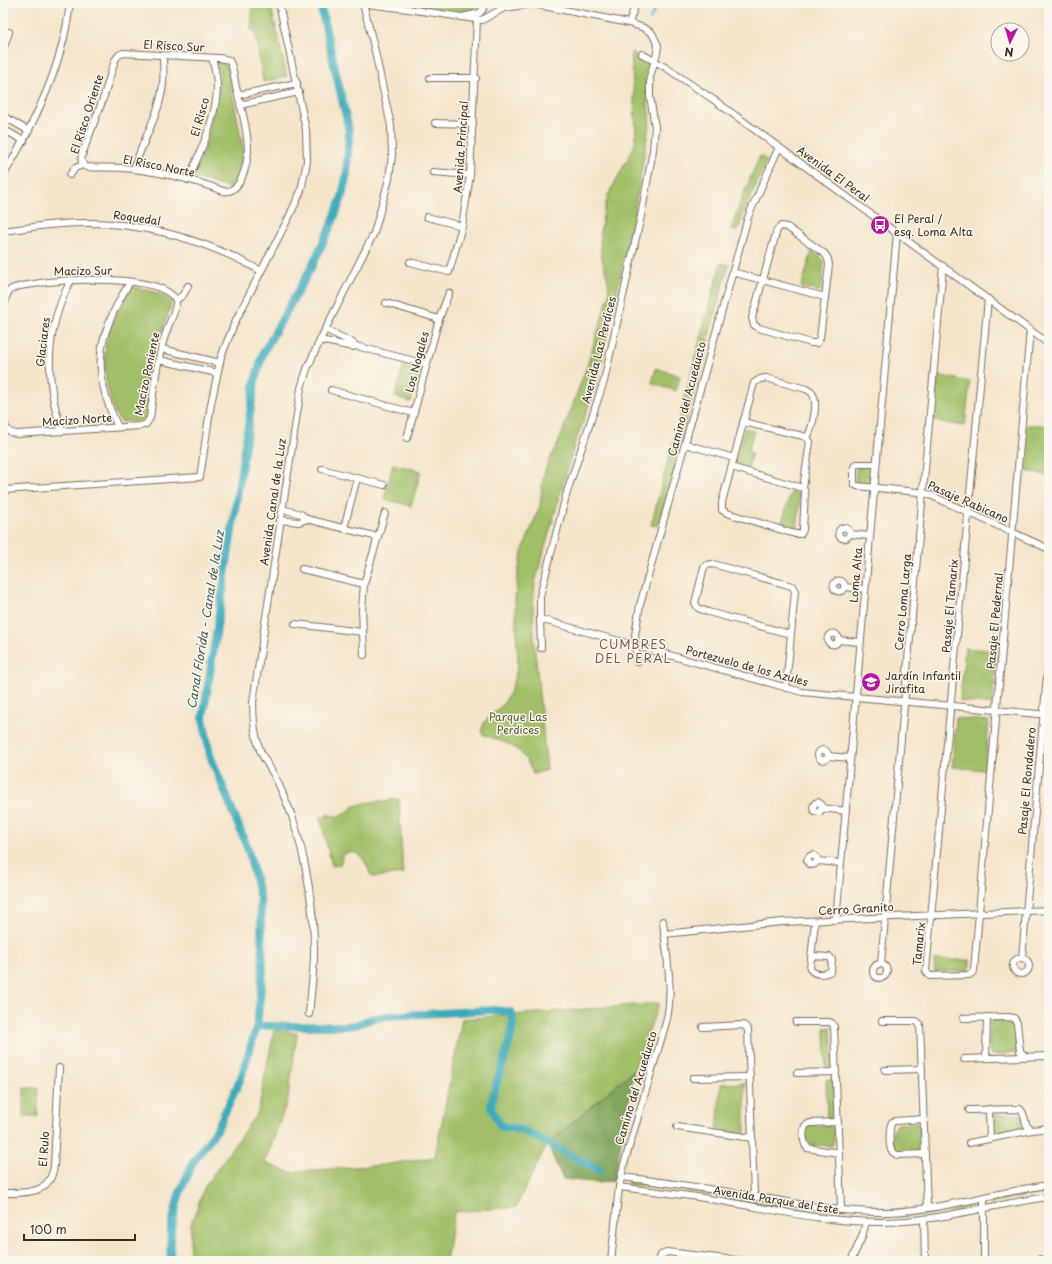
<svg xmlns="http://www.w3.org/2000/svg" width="1052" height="1264" font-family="'Playpen Sans',sans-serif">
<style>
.green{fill:#a0bf67;stroke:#6e7442}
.forest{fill:#80a65c;stroke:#5e683d}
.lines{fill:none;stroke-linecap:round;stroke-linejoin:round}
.stream{stroke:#3daabc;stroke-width:2}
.canal{stroke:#3daabc;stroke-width:8}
.minor-casing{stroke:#7c6b5a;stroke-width:8}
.minor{stroke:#fff;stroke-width:6}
.labels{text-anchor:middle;stroke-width:3;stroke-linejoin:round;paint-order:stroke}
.street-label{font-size:11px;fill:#3b2a1e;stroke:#fbf7ec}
.poi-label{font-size:11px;fill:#3b2a1e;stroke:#fbf7ec;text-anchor:start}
.park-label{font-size:11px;fill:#595734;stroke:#fbf7ec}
.water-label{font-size:12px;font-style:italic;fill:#3c5d5d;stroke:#fbf7ec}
.neighbourhood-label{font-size:12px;letter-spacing:1px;fill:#7d564d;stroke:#fbf7ec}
</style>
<rect width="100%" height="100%" fill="#fbf7ec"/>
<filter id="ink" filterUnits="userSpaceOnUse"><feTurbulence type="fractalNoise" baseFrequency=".025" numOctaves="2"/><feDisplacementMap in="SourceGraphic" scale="8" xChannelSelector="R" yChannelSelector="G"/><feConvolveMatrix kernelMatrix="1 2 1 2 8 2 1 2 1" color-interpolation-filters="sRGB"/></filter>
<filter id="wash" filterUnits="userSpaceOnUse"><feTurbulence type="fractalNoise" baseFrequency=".012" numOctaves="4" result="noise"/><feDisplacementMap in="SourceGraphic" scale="16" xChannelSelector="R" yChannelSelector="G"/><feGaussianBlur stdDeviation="0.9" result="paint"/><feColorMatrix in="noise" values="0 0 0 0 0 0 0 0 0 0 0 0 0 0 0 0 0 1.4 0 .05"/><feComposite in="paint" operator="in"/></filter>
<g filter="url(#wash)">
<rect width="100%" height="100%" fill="#f4e4ca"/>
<g class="green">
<polygon points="383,3 476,3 476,8 474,11 459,14"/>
<polygon points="252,7 271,7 287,76 263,82 255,30 251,30"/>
<path d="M631,52L650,64L645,76L650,121L633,219L596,386L574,446L535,582L533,604L534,641L547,770L533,774C523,746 509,744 482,734V728L485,721L503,704L510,693L518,665L515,600L517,578L522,552L540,506L543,477L548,462L558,444L587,366L609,295L608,281L601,255L600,233L604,211L608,195L634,147L636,135Z"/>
<polygon points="219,62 224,63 227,67 243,147 241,166 235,179 232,184 229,186 225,187 193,177 206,144 220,79 217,63"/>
<polygon points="760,156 767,160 746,207 738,231 731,230 743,195"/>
<polygon points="812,251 821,258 824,262 821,288 820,291 817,291 801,287"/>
<polygon points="721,263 729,265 709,336 701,334"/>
<path d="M134,287C146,290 162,292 171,301V305L157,347L145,418L139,421L122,422C115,417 112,405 110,397C98,354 107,325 131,288Z"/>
<polygon points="701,336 709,339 658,526 651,525"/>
<polygon points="404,364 421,368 411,402 395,397"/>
<polygon points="656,368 680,376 676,391 652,383"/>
<polygon points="938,375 970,382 965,426 933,421"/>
<polygon points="1027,425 1043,425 1049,427 1049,476 1038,473 1022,471"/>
<polygon points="745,428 754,431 748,452 752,453 748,468 735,464"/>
<polygon points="393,464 421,471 411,506 384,499"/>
<polygon points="857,464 872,466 870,484 855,483"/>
<polygon points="791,492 801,495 797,530 781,525"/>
<polygon points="965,648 997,651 992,705 960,701"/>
<polygon points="956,718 989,721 985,770 952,767"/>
<path d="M399,799L403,874L374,877L371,876C366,862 360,847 343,854L340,865L332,866L320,817H327L326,813C330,815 334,817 339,816C346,815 349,809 355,806C368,801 385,801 399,799Z"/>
<polygon points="934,960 970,960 970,971 935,972"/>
<polygon points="659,1003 634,1070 547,1144 516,1207 454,1212 446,1261 189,1261 191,1224 205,1186 258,1112 274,1030 297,1033 288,1099 265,1163 289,1172 383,1165 435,1157 462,1019"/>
<polygon points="992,1020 1010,1020 1014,1022 1017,1050 1014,1053 992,1055 989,1051 990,1023"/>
<polygon points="831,1027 834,1067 826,1067 825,1028"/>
<polygon points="826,1080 834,1080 835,1119 827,1119"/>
<polygon points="745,1083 745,1134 717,1130 721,1084"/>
<rect x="24" y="1088" width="14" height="28"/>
<polygon points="1021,1114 1022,1128 993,1133 993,1115"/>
<path d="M916,1123L920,1125L921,1128L922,1147L921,1150C914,1153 901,1153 895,1149C892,1142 891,1129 897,1124Z"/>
<path d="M808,1125L831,1126C835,1130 835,1141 832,1146L811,1145L806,1140V1130Z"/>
<path d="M628,1181C639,1181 652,1184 664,1185C700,1190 735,1197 771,1204C837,1218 906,1220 972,1203L974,1205L973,1207C907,1223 839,1219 773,1208C750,1204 727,1198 704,1194C680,1189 654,1188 629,1185L627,1184Z"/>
<polygon points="1049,1191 1049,1192 1004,1200 991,1204 987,1203 987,1200 1004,1196"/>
</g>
<polygon class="forest" points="634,1070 614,1180 598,1183 563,1179 547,1144"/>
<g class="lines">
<polyline class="stream" points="650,20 658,3"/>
<g class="canal">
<path d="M257,1026H345L356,1025L371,1019L387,1016L493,1010L511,1012C521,1023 493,1087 491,1104C491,1110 498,1120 500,1126L522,1130L599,1170"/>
<polyline points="170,1261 171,1228 179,1195 193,1162 217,1129 241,1078 257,1026 263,969 260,898 248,849 210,755 203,718 255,381 263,353 311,268 333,221 342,197 347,173 349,130 320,3"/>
</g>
</g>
</g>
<g filter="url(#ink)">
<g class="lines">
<defs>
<g id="minor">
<polyline points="359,3 408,9 482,20 504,8 532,4"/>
<polyline points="529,3 629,23 644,28 652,33 658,45 657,53 650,77 650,96 655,127 653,150 641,216 604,381 567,492 540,596 540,619 541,648"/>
<polyline points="462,17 480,13 483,9 483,3"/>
<polyline points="629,23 636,3"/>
<polyline points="3,47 5,44 9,32"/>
<path d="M123,53L219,58L229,60C234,68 234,78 236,87C241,107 248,130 248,151C247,165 241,194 223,191C192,179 157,171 123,168C111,167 98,168 86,167C80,163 81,158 83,152L103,99L115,60L119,55Z"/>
<polyline points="642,54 665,67 714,100 1049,344"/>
<polyline points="430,78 476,78"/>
<polyline points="238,95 297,83"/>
<polyline points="240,105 299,92"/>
<polyline points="3,116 29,131"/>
<polyline points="435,123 473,124"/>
<polyline points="3,129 24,141"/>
<path d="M134,169C142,141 160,114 163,84C164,74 163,65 163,56"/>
<polyline points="433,172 470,175"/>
<polyline points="70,175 75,168 83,165"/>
<path d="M3,176C35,123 63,65 70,3"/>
<path d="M188,180C200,152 216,120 217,88C217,78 215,68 212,58"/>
<polyline points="427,217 462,226"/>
<polygon points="781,226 787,227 825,254 828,259 829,265 820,338 817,343 811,343 759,328 754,325 752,318 777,230"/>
<path d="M3,231C22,229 41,225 61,224C130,218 201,237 261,271"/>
<polyline points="410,262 449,272 462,226 470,175 477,20"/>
<polyline points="732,272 825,297"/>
<polyline points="988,299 926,971 928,974 930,976 969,975 972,973 974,970 1030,330"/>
<polyline points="176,300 183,295 188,286"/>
<polyline points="386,303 439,319"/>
<path d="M3,310C5,304 5,295 10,290C16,286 27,285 34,284C62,279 160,273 176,300"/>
<polyline points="325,329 353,343 356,346"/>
<polyline points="320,340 353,347 356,346 426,364"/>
<polyline points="162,349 220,363"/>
<polyline points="159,360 217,373"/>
<polyline points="331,390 413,413"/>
<path d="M3,419C5,427 7,433 17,434L140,426L146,424L150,418C154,387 157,356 168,327C171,319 177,309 176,300"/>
<path d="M743,422L803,436L807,438L810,442L803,488L805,492L803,530L801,534H795L727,513L722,510V502L754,383L760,379L766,378L806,389C806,389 811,392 811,392C820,400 812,429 807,438"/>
<path d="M118,427C90,370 97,335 130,282"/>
<path d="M62,431C44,378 45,330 71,280"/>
<polyline points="407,438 439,319 449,293"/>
<polyline points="685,444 734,458"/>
<polyline points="876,464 856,464 854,467 854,484 857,486 918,492 928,494 1049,549"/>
<polyline points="731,467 803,488"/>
<polyline points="322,469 384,485"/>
<polyline points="3,490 200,477 211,404 221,357 235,322 290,215 301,191 307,161 306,130 279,3"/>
<polyline points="282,509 301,514 307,519 378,537"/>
<polyline points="280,520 299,522 307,519"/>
<circle cx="844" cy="533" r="5.5"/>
<polyline points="344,528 357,478"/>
<polyline points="850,534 870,536"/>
<polyline points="302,569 364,584"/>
<circle cx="839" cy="586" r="5.5"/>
<polyline points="844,587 865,589"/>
<polyline points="540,619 802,692 1049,715"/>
<polyline points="295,624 363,632"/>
<circle cx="833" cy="639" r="5.5"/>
<polyline points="838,640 860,642"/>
<polyline points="364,655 362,610 364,584 385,513"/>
<polyline points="637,662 635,635 640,605 748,217 779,147"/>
<polyline points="786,688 795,591 792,586 713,564 707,565 704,567 695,603 698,608 708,612 790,634"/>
<circle cx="823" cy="755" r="5"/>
<polyline points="828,756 850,758"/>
<polyline points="822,808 822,805 818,802 815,803 813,807 814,811 820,812 822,808 846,811"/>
<polyline points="817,861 817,858 813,855 810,856 807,860 809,864 812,865 815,864 817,861 841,863"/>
<polyline points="836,920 897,233"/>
<polyline points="664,934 782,922 1049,910"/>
<path d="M812,956L830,957L832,960L831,971C825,975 815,975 811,970L810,968L815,921"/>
<polyline points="1022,958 1049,653"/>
<circle cx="1021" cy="966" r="8"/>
<polyline points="881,964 943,266"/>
<circle cx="880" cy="971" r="7"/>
<path d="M309,1014C311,995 313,976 314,957C315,912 306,858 292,816C287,803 282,791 276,779C271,769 264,760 260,750C254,734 253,718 253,702L301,388L307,369L322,336L374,233L389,179L392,155L391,126L374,47L363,3"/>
<polyline points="963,1018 1008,1017 1014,1018 1017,1023 1020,1051 1025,1056"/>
<polyline points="882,1021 916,1021 920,1024 927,1208"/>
<polyline points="796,1022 829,1022 832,1023 834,1027 841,1210"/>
<polyline points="703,1027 743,1025 746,1027 748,1030 754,1196"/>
<polyline points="986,1058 987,1017"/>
<polyline points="964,1059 1049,1056"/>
<polyline points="885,1070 922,1069"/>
<polyline points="797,1073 836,1072"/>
<polyline points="693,1078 750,1077"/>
<polyline points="989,1109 990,1139"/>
<path d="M969,1110L1020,1109C1027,1115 1022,1125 1032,1130"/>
<path d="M924,1119L895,1121L892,1122C889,1127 889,1145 891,1150C893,1153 894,1153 897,1155L925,1154"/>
<path d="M838,1122L810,1123L805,1126C802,1133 803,1142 807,1148L839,1153"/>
<polyline points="677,1127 752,1138"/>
<polyline points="969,1143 1032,1130 1049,1128"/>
<path d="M621,1177C666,1182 709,1189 753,1196C798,1204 842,1213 888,1212C943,1210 995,1192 1049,1185"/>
<path d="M619,1187C653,1191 688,1195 722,1201C776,1210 825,1222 881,1222C938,1222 992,1204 1049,1197"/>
<path d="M3,1193C26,1193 50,1195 54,1166L59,1068"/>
<polyline points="984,1197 984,1261"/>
<polyline points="924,1219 925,1261"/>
<path d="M611,1261L619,1187L624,1164L665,1026C675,992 666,956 663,921"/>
<polyline points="659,1261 661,1255 667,1252 743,1261"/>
<polyline points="851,1261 862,1237 866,1222"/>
<polyline points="1037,1261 1040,1259 1044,1261"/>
</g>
</defs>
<use href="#minor" class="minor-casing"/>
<use href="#minor" class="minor"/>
</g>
</g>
<defs>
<symbol id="bus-disc" viewBox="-11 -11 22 22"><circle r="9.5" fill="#b5179e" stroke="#fbf7ec"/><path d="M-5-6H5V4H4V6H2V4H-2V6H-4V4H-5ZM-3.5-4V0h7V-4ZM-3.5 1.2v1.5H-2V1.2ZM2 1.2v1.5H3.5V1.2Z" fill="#fff"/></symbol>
<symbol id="school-disc" viewBox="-11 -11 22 22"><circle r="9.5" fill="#b5179e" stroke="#fbf7ec"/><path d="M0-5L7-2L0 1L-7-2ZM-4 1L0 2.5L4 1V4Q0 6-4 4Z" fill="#fff"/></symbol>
</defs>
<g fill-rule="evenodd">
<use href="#bus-disc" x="869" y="214" width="22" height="22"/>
<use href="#school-disc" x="860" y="671" width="22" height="22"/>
</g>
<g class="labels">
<g class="street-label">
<text transform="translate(174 46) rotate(3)" y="4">El Risco Sur</text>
<text transform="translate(87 114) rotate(-72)" y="4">El Risco Oriente</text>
<text transform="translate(200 117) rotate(-74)" y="4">El Risco</text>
<text transform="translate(461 147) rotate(-86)" y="4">Avenida Principal</text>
<text transform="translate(159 166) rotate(11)" y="4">El Risco Norte</text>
<text transform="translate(833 174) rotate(36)" y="4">Avenida El Peral</text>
<text transform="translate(137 218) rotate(8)" y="4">Roquedal</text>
<text transform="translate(83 271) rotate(-1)" y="4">Macizo Sur</text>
<text transform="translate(43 342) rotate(-83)" y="4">Glaciares</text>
<text transform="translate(599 350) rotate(-76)" y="4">Avenida Las Perdices</text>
<text transform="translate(417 362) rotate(-75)" y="4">Los Nogales</text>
<text transform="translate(147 374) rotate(-78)" y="4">Macizo Poniente</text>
<text transform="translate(687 399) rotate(-75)" y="4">Camino del Acueducto</text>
<text transform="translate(77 420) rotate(-4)" y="4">Macizo Norte</text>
<text transform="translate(273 502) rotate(-82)" y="4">Avenida Canal de la Luz</text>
<text transform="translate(968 502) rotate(24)" y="4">Pasaje Rabicano</text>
<text transform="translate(856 575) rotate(-85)" y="4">Loma Alta</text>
<text transform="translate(903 602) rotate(-85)" y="4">Cerro Loma Larga</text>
<text transform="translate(950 606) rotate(-85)" y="4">Pasaje El Tamarix</text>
<text transform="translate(995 621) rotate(-85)" y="4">Pasaje El Pedernal</text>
<text transform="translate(747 666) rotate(15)" y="4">Portezuelo de los Azules</text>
<text transform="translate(1027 781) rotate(-85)" y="4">Pasaje El Rondadero</text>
<text transform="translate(856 909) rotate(-3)" y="4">Cerro Granito</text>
<text transform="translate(919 944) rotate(-84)" y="4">Tamarix</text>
<text transform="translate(636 1088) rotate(-73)" y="4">Camino del Acueducto</text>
<text transform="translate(44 1149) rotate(-86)" y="4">El Rulo</text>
<text transform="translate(776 1200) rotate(9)" y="4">Avenida Parque del Este</text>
</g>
<g class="poi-label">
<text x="894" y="223">El Peral /<tspan x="894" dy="13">esq. Loma Alta</tspan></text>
<text x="885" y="680">Jardín Infantil<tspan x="885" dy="13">Jirafita</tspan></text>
</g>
<g class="park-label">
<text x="518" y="721">Parque Las<tspan x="518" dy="13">Perdices</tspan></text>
</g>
<g class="water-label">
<text transform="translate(206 620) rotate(-81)" y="4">Canal Florida - Canal de la Luz</text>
</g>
<g class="neighbourhood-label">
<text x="633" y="649">CUMBRES<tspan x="633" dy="14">DEL PERAL</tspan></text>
</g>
</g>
<rect width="1052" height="1264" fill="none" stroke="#fbf7ec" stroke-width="16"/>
<g transform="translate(1010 42) rotate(185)"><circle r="19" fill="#fbf7ec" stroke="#aea59a"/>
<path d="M0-3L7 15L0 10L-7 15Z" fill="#b5179e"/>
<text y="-6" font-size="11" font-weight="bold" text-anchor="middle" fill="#3b2a1e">N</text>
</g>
<path d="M24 1234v6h111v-6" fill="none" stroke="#3b2a1e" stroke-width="2"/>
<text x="30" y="1234" font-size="12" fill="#3b2a1e" stroke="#fbf7ec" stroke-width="3" paint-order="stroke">100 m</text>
</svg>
